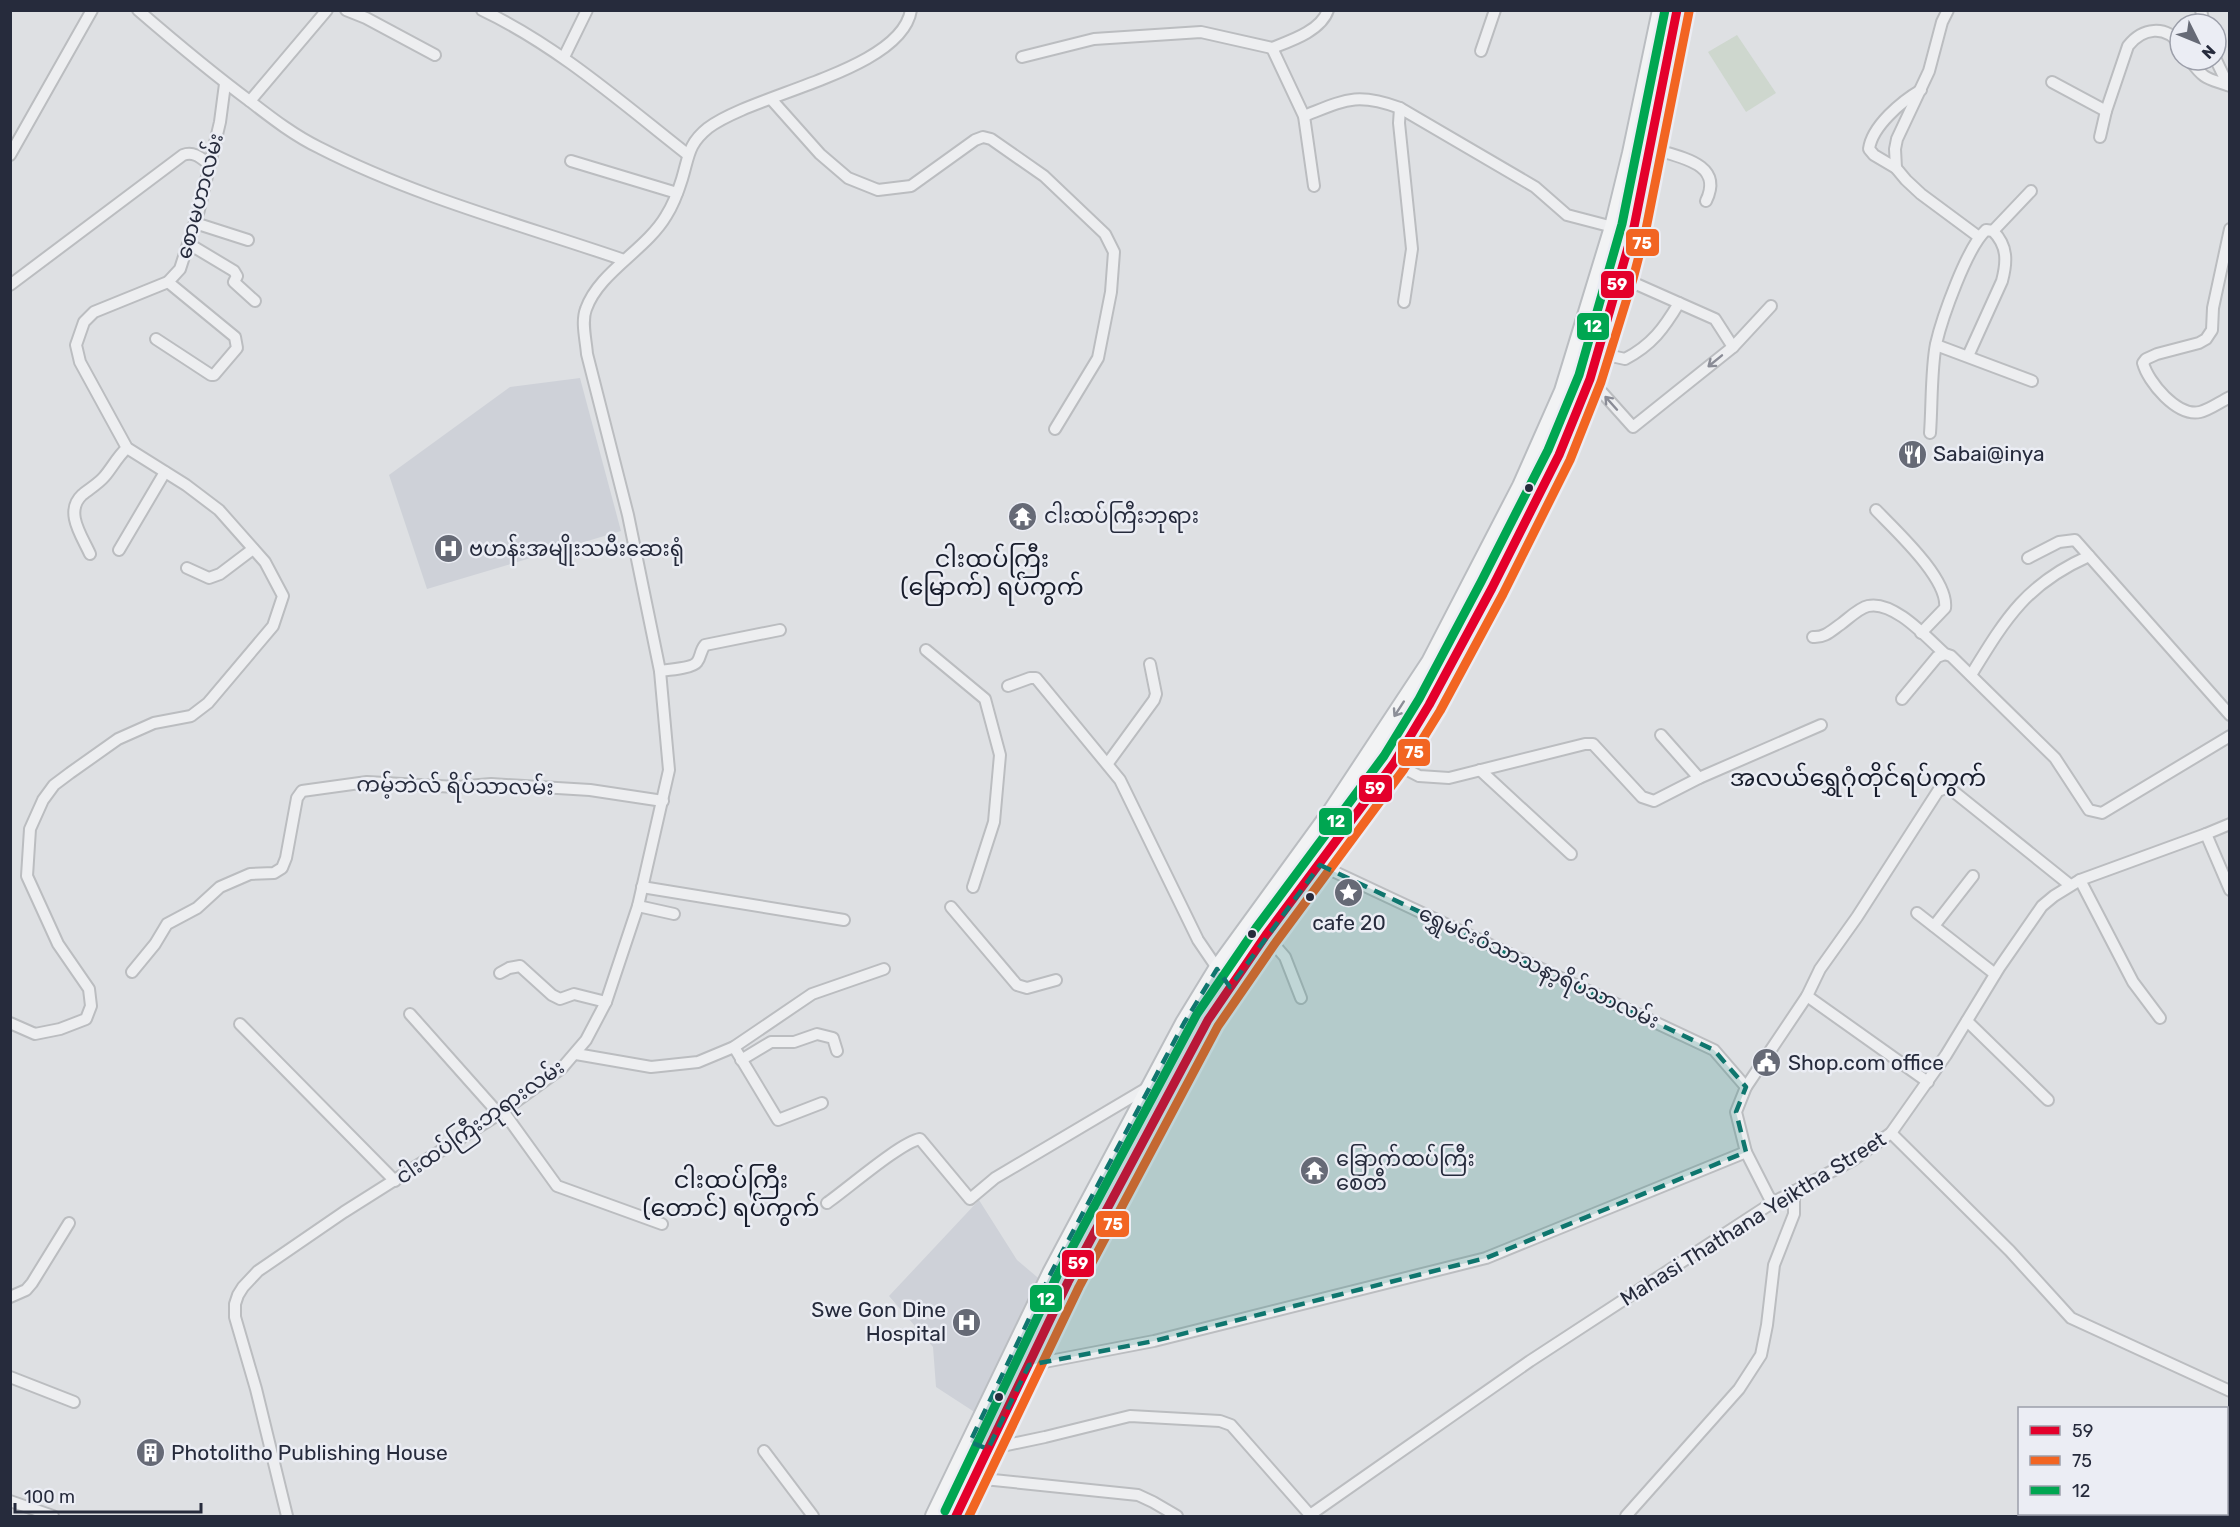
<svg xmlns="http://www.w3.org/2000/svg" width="2240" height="1527" font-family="Rubik,'Noto Sans Myanmar',sans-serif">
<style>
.built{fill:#ced1d8}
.green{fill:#ced7ce}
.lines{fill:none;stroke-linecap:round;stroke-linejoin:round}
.minor-casing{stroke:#bbbdc0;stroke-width:14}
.primary-casing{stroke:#babdc1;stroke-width:20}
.minor{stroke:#edeef0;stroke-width:10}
.primary{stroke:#f2f3f4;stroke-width:16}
.bus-1-casing{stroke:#ebedf4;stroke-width:14}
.bus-2-casing{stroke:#ebedf4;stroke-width:14}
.bus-3-casing{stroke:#ebedf4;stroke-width:14}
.bus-1{stroke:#e4002b;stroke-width:9}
.bus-2{stroke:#f26522;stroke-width:9}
.bus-3{stroke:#00a651;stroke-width:9}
.oneway{stroke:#8a8c96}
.oneway2{stroke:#8c8f98}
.marked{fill:#0f766e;fill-opacity:0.2;stroke:#0f766e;stroke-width:4.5;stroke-dasharray:12 8;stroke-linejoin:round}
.bus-dot{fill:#262b3c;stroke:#ebedf4;stroke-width:2}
.labels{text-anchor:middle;stroke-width:5;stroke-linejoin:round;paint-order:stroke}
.street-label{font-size:21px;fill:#262b3c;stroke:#ebedf4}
.poi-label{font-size:21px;fill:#262b3c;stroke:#ebedf4;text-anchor:start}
.quarter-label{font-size:24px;fill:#181d2c;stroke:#ebedf4}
.line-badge{stroke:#ebedf4;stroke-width:2}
.badge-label{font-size:16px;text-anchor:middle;font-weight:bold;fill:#fff}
</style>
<rect width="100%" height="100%" fill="#dee0e3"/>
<g class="built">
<polygon points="580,378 621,531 427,589 389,475 510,387"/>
<polygon points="979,1200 1017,1260 1043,1282 976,1413 936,1387 933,1347 889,1296"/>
</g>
<polygon class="green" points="1737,35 1776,93 1746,112 1708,52"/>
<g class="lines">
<defs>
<g id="minor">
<path d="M138,10C175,42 212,73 251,102C273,119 295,136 320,148C416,197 522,225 624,260"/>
<polyline points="346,10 366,18 435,55"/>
<path d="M482,10C558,46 622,103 687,154"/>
<polyline points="2201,10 2204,24"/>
<polyline points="1481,51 1495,10"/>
<polyline points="564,57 587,10"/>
<polyline points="1022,57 1094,39 1201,32 1272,48"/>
<path d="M2190,60C2205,81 2208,78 2230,86"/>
<polyline points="2216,60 2228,85"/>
<polyline points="2052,82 2106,111"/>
<path d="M1921,90C1902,101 1872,126 1869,149L1874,155L1896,168L1906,180L1921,194L1979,237"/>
<polyline points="771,99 820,154 848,178 878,190 911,186 975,140 983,137 991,139 1044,176 1105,234 1114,252 1111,292 1098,358 1055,429"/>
<polyline points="250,101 327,10"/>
<polyline points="1400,108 1399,123 1412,249 1404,302"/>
<path d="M1304,116C1345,100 1356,92 1400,108L1535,187L1567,215L1613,227"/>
<path d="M2100,137L2106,111L2128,46C2142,28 2166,24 2180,45"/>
<path d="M1650,148C1677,157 1725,162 1706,201"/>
<polyline points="10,155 92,10"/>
<polyline points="571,161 677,193"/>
<polyline points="1896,168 1895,149 1897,139 1929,71 1942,22 1948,10"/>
<path d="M1314,186L1304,116L1272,48C1290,41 1321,31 1328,10"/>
<polyline points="195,223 248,240"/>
<path d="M2230,229L2213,308L2212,330L2206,339L2199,343L2157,354L2146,359L2143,363C2148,382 2177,417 2200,412C2209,410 2220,402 2230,397"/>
<polyline points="1993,231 2031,191"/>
<polyline points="189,244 234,271 237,276 234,282 255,301"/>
<polyline points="1600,268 1715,319 1733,347"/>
<path d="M10,285L183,155C194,151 201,158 209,164"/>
<polyline points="156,339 211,375 214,375 237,348 235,337 168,282"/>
<polyline points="1936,345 2032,381"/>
<path d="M1598,353L1625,359C1652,345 1664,328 1679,303"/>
<polyline points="1590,379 1633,427 1733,347 1771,306"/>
<path d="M1930,433C1932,407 1931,369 1936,344C1942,318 1967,247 1986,230L1993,231C2008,246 2007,262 2002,281L1968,356"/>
<path d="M1876,510C1895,530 1949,579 1945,608L1921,633"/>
<polyline points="119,550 165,472"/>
<path d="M90,554C82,536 64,512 82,495C89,489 98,484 104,477C112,468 117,457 127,448"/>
<polyline points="2028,558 2059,542 2075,540 2230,715"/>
<polyline points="187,568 209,578 220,574 253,549"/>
<path d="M1813,637C1825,638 1832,630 1841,624C1849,618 1859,608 1868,606C1894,600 1928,639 1945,654L1951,656L2055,758L2089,810L2102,813L2230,736"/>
<polyline points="926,650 985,699 1000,755 994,822 973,887"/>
<path d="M660,671C668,670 693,668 697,662C701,657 700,651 705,645L780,630"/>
<path d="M1971,675C2006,618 2026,584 2089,556"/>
<polyline points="1008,686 1030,678 1036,678 1120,780 1198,940 1230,987"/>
<polyline points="1902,699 1937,657 1945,654"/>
<polyline points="1661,735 1699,778"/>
<polyline points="1108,763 1154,700 1156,694 1150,664"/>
<polyline points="1394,763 1419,776 1449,778 1585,744 1593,744 1642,797 1654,801 1699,778 1821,725"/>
<polyline points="1480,770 1571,854"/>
<polyline points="2206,834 2230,890"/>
<polyline points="1320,865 1714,1050 1746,1087"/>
<polyline points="2080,880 2133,982 2160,1018"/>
<polyline points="642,887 844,920"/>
<polyline points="638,906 674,914"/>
<polyline points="951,907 1017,985 1027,988 1056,980"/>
<polyline points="1917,913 1995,974"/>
<polyline points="1934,926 1973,876"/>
<polyline points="1266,935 1285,957 1301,998"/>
<polyline points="132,972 155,944 167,924 197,908 220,887 250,874 274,873 282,868 286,858 297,798 302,791 367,782 456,787 491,784 590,790 663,801"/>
<polyline points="500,973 509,968 520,966 552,995 560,999 574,994 606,1002"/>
<polyline points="1807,996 1928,1082"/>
<polyline points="410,1014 499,1114"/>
<polyline points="1967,1021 2048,1100"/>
<polyline points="10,1023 35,1034 60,1029 86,1019 91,1006 89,989 58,944 27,876 30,829 43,800 54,785 70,773 118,739 154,723 191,716 208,703 273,626 283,596 265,562 219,510 186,485 127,448 80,362 76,345 84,322 94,312 168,282 180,269 199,210 220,122 225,84"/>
<polyline points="240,1024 395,1181"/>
<polyline points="734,1047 778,1120 822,1103"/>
<polyline points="576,1054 651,1067 698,1062 734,1047 812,994 884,969"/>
<polyline points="741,1060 771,1042 794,1042 817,1034 833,1038 837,1051"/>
<polyline points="503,1111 557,1186 662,1224"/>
<polyline points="1891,1133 2010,1251 2071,1318 2230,1391"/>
<path d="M827,1203C846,1190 901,1142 920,1139L970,1199L995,1178L1147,1088"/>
<polyline points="1772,1203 1746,1152 1736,1112 1746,1087 1807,996 1820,969 1857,917 1938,791 1948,787 2070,885"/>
<polyline points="10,1297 26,1290 32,1283 69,1223"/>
<polyline points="1029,1365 1154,1341 1486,1258 1746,1152"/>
<polyline points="10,1377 74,1402"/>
<polyline points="988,1449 1045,1437 1130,1416 1220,1421 1231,1425 1311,1516"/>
<polyline points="764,1451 813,1516"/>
<polyline points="956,1472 974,1478 1138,1495 1153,1502 1177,1516"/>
<polyline points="10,1501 53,1516"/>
<polyline points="1310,1515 1530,1361 1772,1203 1853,1160 1891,1133 1946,1055 1999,968 2042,906 2054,896 2080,880 2206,834 2230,824"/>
<path d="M287,1516L256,1389L235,1317V1304L238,1295L243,1287L258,1271L344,1212L499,1114L562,1068L586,1040L606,1002L638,906L669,770L660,671L628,515L587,354C586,340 581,322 586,309C599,272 646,250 666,216C673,205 678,192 682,179C689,156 688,144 708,128C754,93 901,71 911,10"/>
<polyline points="1626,1516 1739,1389 1761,1355 1767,1325 1774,1265 1794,1214 1794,1191"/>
</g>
<g id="primary">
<polyline points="934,1516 1051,1273 1184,1023 1217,969 1329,815 1430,662 1521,486 1563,391 1613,227 1631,153 1661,10"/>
<polyline points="956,1516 1068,1282 1208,1020 1266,935 1394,763 1429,705 1492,588 1559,455 1590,379 1621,276 1634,227 1677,10"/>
</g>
</defs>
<use href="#minor" class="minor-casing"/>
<use href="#primary" class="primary-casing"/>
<use href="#minor" class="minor"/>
<use href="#primary" class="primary"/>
<defs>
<polyline id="bus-1" points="956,1516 1068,1282 1208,1020 1266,935 1394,763 1429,705 1492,588 1559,455 1590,379 1634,227 1677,10"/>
<polyline id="bus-2" points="969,1516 1079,1287 1218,1026 1276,942 1404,769 1440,711 1503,594 1570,460 1601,382 1633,279 1646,229 1689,12"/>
<polyline id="bus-3" points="945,1511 1057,1276 1197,1014 1256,928 1384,756 1419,699 1481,582 1548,450 1579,375 1622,224 1665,10"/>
</defs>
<use href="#bus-1" class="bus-1-casing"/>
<use href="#bus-2" class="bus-2-casing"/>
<use href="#bus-3" class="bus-3-casing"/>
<use href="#bus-1" class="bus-1"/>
<use href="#bus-2" class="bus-2"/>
<use href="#bus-3" class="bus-3"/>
</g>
<defs><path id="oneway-shaft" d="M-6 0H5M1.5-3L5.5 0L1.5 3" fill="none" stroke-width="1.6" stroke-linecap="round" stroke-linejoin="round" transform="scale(1.5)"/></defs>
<g class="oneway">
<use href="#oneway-shaft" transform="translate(1715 361) rotate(141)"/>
<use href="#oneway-shaft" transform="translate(1611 403) rotate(-132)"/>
</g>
<use class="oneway2" href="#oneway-shaft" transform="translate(1399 709) rotate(123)"/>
<path class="marked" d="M1320,865L1714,1050L1746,1087L1736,1112L1746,1152L1486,1258L1154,1341L1029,1365L988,1449L970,1442L1051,1273L1184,1023L1217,969L1230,987Z"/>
<defs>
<symbol id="restaurant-disc" viewBox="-11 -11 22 22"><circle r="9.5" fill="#666a76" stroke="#ebedf4"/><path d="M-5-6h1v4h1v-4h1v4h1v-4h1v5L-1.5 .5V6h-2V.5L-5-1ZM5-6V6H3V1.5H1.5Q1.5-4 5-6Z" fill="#fff"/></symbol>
<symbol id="temple-disc" viewBox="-11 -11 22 22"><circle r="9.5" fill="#666a76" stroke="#ebedf4"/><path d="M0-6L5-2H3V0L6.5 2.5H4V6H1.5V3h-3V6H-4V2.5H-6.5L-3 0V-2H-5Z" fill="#fff"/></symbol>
<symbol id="hospital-disc" viewBox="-11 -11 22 22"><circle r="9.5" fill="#666a76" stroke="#ebedf4"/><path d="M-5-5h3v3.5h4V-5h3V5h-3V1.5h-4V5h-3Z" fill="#fff"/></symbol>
<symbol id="sight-disc" viewBox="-11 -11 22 22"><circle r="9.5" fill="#666a76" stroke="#ebedf4"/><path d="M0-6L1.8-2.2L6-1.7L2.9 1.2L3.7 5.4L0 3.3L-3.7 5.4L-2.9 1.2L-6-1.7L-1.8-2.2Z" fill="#fff"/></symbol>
<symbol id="civic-disc" viewBox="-11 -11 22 22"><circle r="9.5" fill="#666a76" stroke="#ebedf4"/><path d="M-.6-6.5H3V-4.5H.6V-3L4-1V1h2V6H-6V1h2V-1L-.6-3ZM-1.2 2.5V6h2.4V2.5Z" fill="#fff"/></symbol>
<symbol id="building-disc" viewBox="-11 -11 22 22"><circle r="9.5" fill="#666a76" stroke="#ebedf4"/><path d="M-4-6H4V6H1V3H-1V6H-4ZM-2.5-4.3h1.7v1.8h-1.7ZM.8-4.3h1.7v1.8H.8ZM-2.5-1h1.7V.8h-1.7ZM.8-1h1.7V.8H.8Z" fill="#fff"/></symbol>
</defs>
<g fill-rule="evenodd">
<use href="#restaurant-disc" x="1896" y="438" width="33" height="33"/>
<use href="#temple-disc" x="1006" y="500" width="33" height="33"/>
<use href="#hospital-disc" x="432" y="532" width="33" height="33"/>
<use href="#sight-disc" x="1332" y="876" width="33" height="33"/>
<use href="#civic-disc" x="1750" y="1046" width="33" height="33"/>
<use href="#temple-disc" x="1298" y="1154" width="33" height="33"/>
<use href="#hospital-disc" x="950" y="1306" width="33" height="33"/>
<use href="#building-disc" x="134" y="1436" width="33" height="33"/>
</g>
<g class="bus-dot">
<circle cx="1529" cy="488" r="5"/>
<circle cx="1310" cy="897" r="5"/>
<circle cx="1252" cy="934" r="5"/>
<circle cx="999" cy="1397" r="5"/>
</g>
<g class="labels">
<g class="street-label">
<text transform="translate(200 196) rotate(-75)" y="7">စောမဟာလမ်း</text>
<text transform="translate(455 786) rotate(1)" y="7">ကမ့်ဘဲလ် ရိပ်သာလမ်း</text>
<text transform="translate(1539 967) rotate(25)" y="7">ရွှေမင်းဝံသာသနာ့ရိပ်သာလမ်း</text>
<text transform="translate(480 1122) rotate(-35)" y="7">ငါးထပ်ကြီးဘုရားလမ်း</text>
<text transform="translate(1753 1219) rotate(-32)" y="7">Mahasi Thathana Yeiktha Street</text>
</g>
<g class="poi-label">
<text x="1933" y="461">Sabai@inya</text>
<text x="1044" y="523">ငါးထပ်ကြီးဘုရား</text>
<text x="469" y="556">ဗဟန်းအမျိုးသမီးဆေးရုံ</text>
<text x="1349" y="930" text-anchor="middle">cafe 20</text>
<text x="1788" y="1070">Shop.com office</text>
<text x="1336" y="1166">ခြောက်ထပ်ကြီး<tspan x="1336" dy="24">စေတီ</tspan></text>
<text x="946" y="1317" text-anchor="end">Swe Gon Dine<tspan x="946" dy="24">Hospital</tspan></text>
<text x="171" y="1460">Photolitho Publishing House</text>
</g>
<g class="quarter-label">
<text x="992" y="567">ငါးထပ်ကြီး<tspan x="992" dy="28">(မြောက်) ရပ်ကွက်</tspan></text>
<text x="1858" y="786">အလယ်ရွှေဂုံတိုင်ရပ်ကွက်</text>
<text x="731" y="1188">ငါးထပ်ကြီး<tspan x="731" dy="28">(တောင်) ရပ်ကွက်</tspan></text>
</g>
</g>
<g class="line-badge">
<rect x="1625" y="228" width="35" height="29" rx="6" fill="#f26522"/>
<rect x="1600" y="270" width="35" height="29" rx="6" fill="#e4002b"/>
<rect x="1576" y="312" width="34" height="29" rx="6" fill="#00a651"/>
<rect x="1397" y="738" width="34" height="29" rx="6" fill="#f26522"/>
<rect x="1358" y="774" width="35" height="29" rx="6" fill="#e4002b"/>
<rect x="1318" y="807" width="35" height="29" rx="6" fill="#00a651"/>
<rect x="1095" y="1210" width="35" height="28" rx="6" fill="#f26522"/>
<rect x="1061" y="1249" width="34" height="29" rx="6" fill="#e4002b"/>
<rect x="1029" y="1284" width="34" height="29" rx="6" fill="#00a651"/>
</g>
<g class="badge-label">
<text x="1642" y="249">75</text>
<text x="1617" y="290">59</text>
<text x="1593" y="332">12</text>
<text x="1414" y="758">75</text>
<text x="1375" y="794">59</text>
<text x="1336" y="827">12</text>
<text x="1113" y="1230">75</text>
<text x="1078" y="1269">59</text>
<text x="1046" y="1305">12</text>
</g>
<rect width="2240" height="1527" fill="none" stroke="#262b3c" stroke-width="24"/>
<rect x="2018" y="1407" width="210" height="108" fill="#ebedf4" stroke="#9c9faa" stroke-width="1.5"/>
<rect x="2030" y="1426" width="30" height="9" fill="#e4002b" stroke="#9c9faa" stroke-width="1.5"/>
<text x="2072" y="1437" font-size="18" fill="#262b3c">59</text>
<rect x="2030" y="1456" width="30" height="9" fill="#f26522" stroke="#9c9faa" stroke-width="1.5"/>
<text x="2072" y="1467" font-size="18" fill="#262b3c">75</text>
<rect x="2030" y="1486" width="30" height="9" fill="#00a651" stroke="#9c9faa" stroke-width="1.5"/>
<text x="2072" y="1497" font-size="18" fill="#262b3c">12</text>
<g transform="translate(2198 42) rotate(133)"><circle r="28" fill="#ebedf4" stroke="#9c9faa" stroke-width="1.5"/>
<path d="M0-4.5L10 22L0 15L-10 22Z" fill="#666a76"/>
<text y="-9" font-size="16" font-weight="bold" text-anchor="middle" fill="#262b3c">N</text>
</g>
<path d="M15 1503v9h186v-9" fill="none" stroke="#262b3c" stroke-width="3"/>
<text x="24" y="1503" font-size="18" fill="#262b3c" stroke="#ebedf4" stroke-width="4.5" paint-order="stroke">100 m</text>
</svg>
